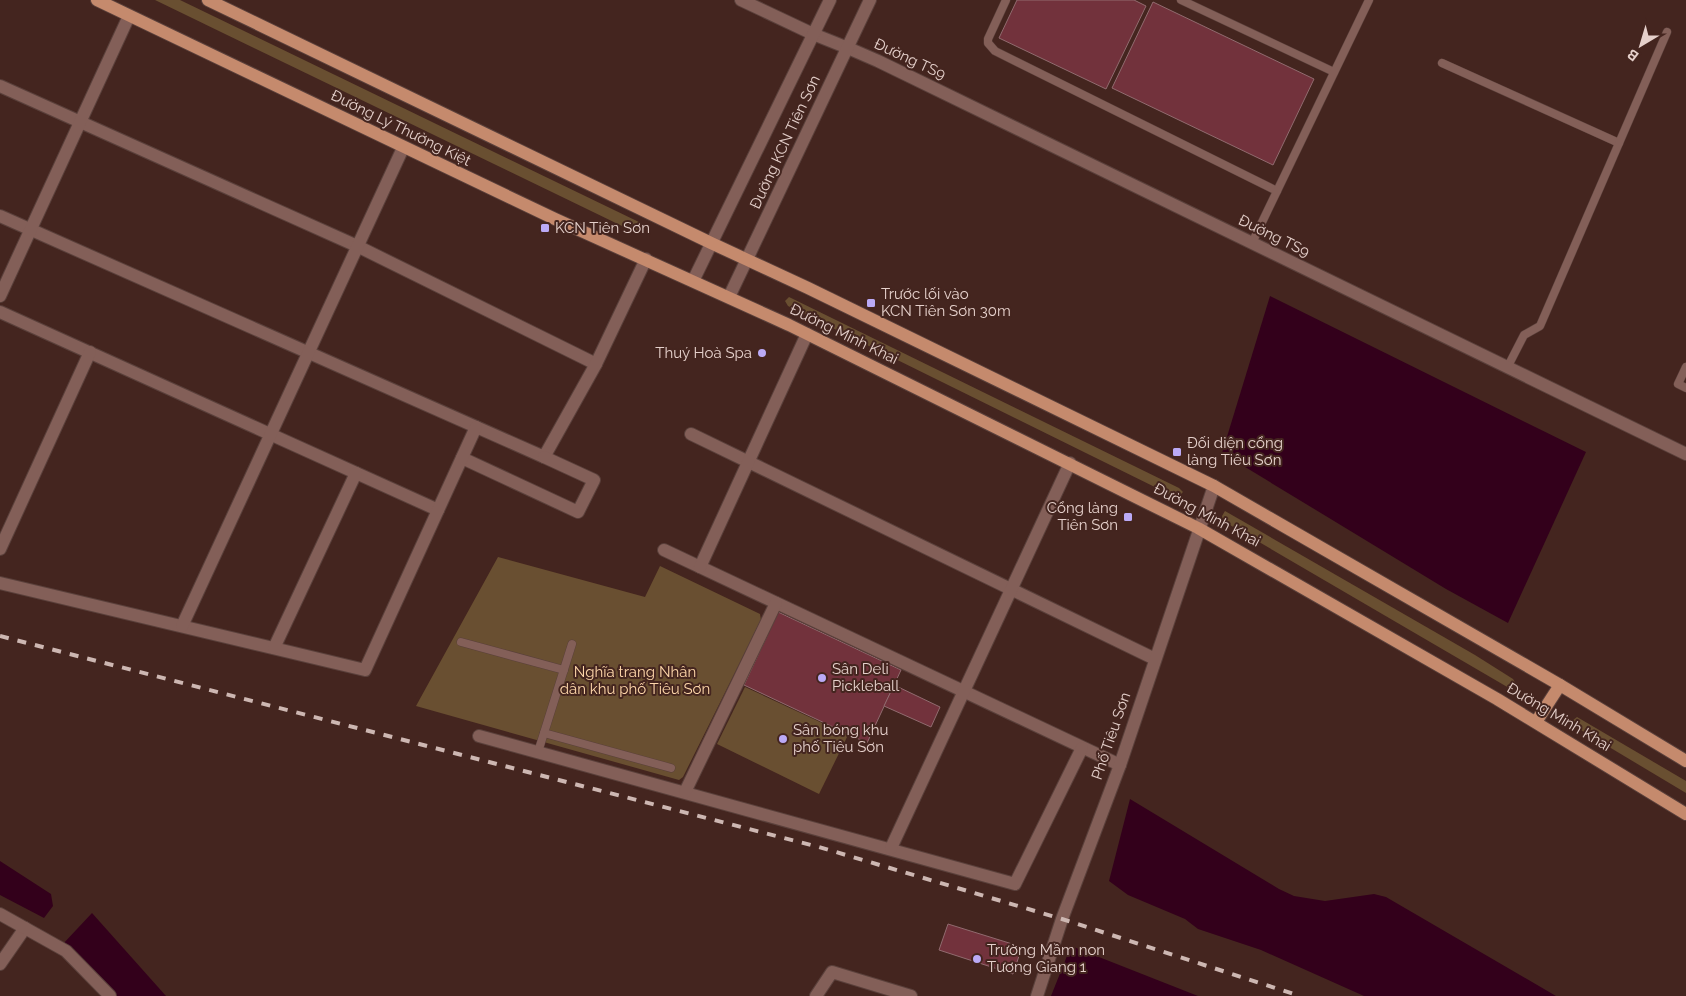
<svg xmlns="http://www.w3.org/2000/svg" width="1686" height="996" font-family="Raleway,sans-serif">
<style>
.green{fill:#694f31}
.water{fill:#33001b}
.building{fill:#72323c;stroke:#916b6f}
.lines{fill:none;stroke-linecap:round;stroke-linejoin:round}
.lane-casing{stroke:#5a403b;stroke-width:9}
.street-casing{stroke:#5a403b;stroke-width:14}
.secondary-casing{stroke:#5a403b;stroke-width:14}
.primary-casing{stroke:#5a403b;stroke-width:14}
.lane{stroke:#835f58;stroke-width:8}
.street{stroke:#835f58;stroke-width:12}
.secondary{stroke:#835f58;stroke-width:12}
.primary{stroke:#c58a6d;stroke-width:12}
.rail{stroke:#cdb7b2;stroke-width:4;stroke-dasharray:9 9;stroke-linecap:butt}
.poi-dot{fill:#bbaaf6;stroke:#44251f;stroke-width:2}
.labels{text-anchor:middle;stroke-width:4;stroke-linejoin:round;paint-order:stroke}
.street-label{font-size:15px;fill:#e5d0cb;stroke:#44251f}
.poi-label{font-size:15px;fill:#e5d0cb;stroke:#44251f;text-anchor:start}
.park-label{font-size:15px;fill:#fed7aa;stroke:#44251f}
</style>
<rect width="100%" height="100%" fill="#44251f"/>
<g class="green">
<polygon points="155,0 180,0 641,223 644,228 639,233 622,226"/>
<polygon points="789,297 1179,488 1183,492 1178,497 1171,495 788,306 785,301"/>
<polygon points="1225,511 1475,655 1513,679 1516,684 1509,688 1223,521 1222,516"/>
<polygon points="498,557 645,597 660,566 760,614 761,620 683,777 679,780 416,706"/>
<polygon points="745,687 848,735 819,794 717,744"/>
<polygon points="1577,717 1686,781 1686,793 1574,726 1572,721"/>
</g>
<g class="water">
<polygon points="1270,296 1586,452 1508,623 1446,589 1222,453"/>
<polygon points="1130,799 1279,889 1294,896 1325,901 1374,894 1386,897 1556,996 1364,996 1261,950 1198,929 1185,919 1128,895 1109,881"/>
<polygon points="0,861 51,894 53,906 44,918 0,895"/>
<polygon points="92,913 166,996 109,996 62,945"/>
<polygon points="1071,946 1198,996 1051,996"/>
</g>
<g class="building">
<polygon points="1017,0 1134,0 1146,6 1106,89 999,38"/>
<polygon points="1153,2 1314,79 1273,165 1112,88"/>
<polygon points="778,612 901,670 867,743 744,685"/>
<polygon points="894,685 940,707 931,727 884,706"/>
<polygon points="948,924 1022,947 1013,974 939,950"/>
</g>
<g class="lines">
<defs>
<g id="lane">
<polyline points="1006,0 988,39 988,43 995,51 1277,191"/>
<polyline points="1181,0 1334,72"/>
<polyline points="1442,63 1619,143"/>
<polyline points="1252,243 1369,0"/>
<polyline points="1686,367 1678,384 1686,388"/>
<polyline points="1507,368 1524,335 1540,326 1667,32"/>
<polyline points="461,642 564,670"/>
<polyline points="544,733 671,768"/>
<polyline points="538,752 572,644"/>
</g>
<g id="street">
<polyline points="741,0 813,34"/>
<polyline points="848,48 878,61 1686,454"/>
<polyline points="0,86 357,246 596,364"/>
<polyline points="0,216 544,457 596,364 646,259"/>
<polyline points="0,296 129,16"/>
<polyline points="0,312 438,510"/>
<polyline points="691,434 1155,659"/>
<polyline points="462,458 578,512 594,480 544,457"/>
<polyline points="0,549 90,352"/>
<polyline points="664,550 1120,765"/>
<polyline points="700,567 807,334"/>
<polyline points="0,583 365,670 476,427"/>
<polyline points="182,626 403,148"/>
<polyline points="274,648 356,473"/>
<polyline points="479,736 1015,884 1082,748"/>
<polyline points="685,792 776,603"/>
<polyline points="891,848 1070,463"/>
<polyline points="0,964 25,928"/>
<polyline points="816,996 832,972 911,996"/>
<polyline points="1037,996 1062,919 1120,765 1214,486"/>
</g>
<g id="secondary">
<polyline points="813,34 848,48"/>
<polyline points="693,281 830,0"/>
<polyline points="729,297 870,0"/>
<polyline points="0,914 66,951 110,996"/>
</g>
<g id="primary">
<polyline points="97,0 555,219 789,325 1198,528 1497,699 1686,814"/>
<polyline points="208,0 711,243 808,288 1214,486 1560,685 1686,761"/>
<polyline points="1536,722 1560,685"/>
</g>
</defs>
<use href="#lane" class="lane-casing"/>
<use href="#street" class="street-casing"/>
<use href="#secondary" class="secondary-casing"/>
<use href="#primary" class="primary-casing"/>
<use href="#lane" class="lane"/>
<use href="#street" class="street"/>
<use href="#secondary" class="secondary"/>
<use href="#primary" class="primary"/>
<polyline class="rail" points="0,636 819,847 1062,919 1300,996"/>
</g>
<g class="poi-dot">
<rect x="540" y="223" width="10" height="10" rx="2.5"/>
<rect x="866" y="298" width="10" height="10" rx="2.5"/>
<circle cx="762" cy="353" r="5"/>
<rect x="1172" y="447" width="10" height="10" rx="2.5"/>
<rect x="1123" y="512" width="10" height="10" rx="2.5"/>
<circle cx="822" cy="678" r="5"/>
<circle cx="783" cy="739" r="5"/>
<circle cx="977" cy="959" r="5"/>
</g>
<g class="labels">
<g class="street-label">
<text transform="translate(910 59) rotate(25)" y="5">Đường TS9</text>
<text transform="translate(401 128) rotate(26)" y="5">Đường Lý Thường Kiệt</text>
<text transform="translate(785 142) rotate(-65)" y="5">Đường KCN Tiên Sơn</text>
<text transform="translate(1274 236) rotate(26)" y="5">Đường TS9</text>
<text transform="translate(844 334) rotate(26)" y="5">Đường Minh Khai</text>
<text transform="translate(1207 515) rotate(28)" y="5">Đường Minh Khai</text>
<text transform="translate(1559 717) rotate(31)" y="5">Đường Minh Khai</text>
<text transform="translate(1111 736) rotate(-71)" y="5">Phố Tiêu Sơn</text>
</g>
<g class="poi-label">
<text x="555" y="233">KCN Tiên Sơn</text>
<text x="881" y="299">Trước lối vào<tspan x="881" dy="17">KCN Tiên Sơn 30m</tspan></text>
<text x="752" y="358" text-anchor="end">Thuý Hoà Spa</text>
<text x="1187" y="448">Đối diện cổng<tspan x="1187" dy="17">làng Tiêu Sơn</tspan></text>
<text x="1118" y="513" text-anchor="end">Cổng làng<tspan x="1118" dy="17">Tiên Sơn</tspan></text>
<text x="832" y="674">Sân Deli<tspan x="832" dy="17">Pickleball</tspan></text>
<text x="793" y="735">Sân bóng khu<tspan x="793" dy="17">phố Tiêu Sơn</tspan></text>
<text x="987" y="955">Trường Mầm non<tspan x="987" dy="17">Tương Giang 1</tspan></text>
</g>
<g class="park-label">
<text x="635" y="677">Nghĩa trang Nhân<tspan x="635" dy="17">dân khu phố Tiêu Sơn</tspan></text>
</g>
</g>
<g transform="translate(1641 45) rotate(218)" stroke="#44251f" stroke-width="4" paint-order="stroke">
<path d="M0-4L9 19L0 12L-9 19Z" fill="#e5d0cb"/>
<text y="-8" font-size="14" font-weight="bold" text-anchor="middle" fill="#e5d0cb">B</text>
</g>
</svg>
